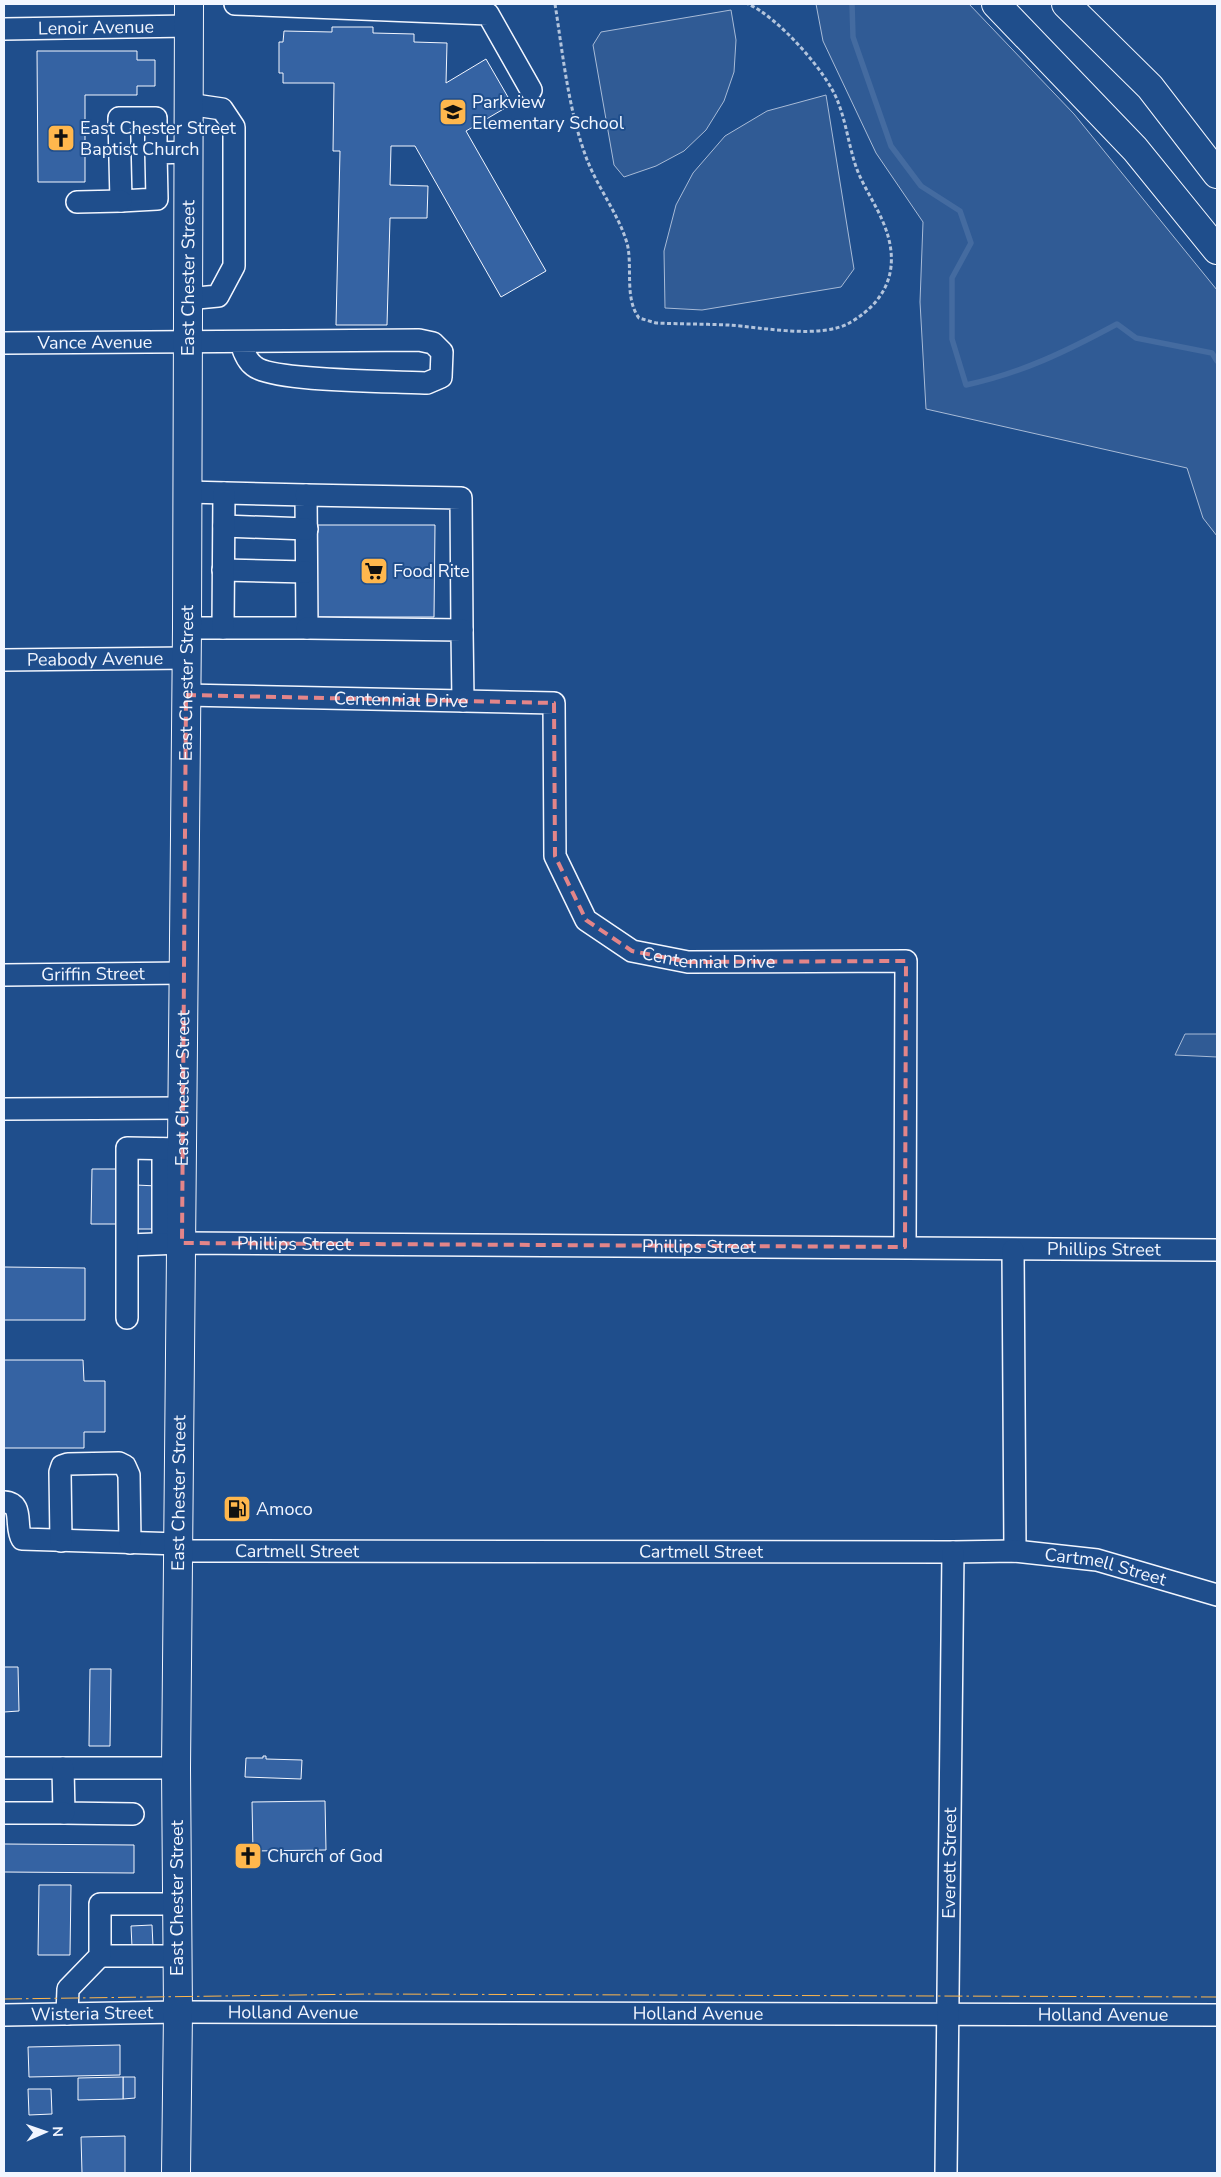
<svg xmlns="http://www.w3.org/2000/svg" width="1221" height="2177" font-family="'Nunito Sans',sans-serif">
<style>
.built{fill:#305b95;stroke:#a8bbd7}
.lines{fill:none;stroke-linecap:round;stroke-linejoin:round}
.stream{stroke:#446ba0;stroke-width:5.5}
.building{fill:#3563a3;stroke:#f2f6ff}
.minor-casing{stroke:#f2f6ff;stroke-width:24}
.major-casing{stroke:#f2f6ff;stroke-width:30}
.highway-casing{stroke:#f2f6ff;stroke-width:30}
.path{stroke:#b3c4dc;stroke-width:3;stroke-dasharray:4 2.5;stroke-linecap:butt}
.minor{stroke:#1f4e8c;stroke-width:21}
.major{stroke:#1f4e8c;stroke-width:28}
.highway{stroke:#1f4e8c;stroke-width:28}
.power{stroke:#ffb74d;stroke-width:1;stroke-dasharray:18 4 2.5 4;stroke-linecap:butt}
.marked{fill:none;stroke:#e38589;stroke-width:4;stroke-dasharray:10 6;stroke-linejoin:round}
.labels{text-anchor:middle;stroke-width:4;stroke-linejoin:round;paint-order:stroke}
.street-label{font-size:18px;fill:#f2f6ff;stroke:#1f4e8c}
.poi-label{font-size:18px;fill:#f2f6ff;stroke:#1f4e8c;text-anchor:start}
</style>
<rect width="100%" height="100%" fill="#1f4e8c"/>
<g class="built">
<polygon points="816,4 969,4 1074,114 1217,290 1217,536 1203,518 1187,468 926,409 920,302 923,222 876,153 823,41"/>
<polygon points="731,10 736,40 734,72 724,101 706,130 684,151 656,166 624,177 614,165 593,45 601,32"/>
<polygon points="826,95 854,269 841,287 702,310 665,308 664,251 676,205 693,173 725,136 767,111"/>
<polygon points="1185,1034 1217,1034 1217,1057 1175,1055"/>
</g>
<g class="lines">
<path class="stream" d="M852,4L853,37L891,146L921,186L960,211L971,243L952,278V339L966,385C1022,373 1067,351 1117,324L1136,338L1212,353L1217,361"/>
</g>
<g class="building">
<polygon points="332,27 373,27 373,33 414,34 414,42 447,43 446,83 486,59 512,104 466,131 546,271 501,297 415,146 391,146 390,185 428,186 427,218 390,218 387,325 336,325 340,151 333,151 334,83 283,83 283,73 279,73 279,42 283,42 284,31 332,32"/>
<polygon points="37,51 137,51 137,60 155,60 155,86 137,86 137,95 85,95 85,182 38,182"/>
<polygon points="312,525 435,525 434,617 312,617"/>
<polygon points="92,1169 117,1169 117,1224 91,1224"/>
<polygon points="136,1185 157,1186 155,1229 135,1229"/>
<polygon points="4,1267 85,1268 85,1320 4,1320"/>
<polygon points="4,1360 83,1360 84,1381 105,1381 105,1432 84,1432 84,1448 4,1448"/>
<polygon points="4,1667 18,1667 19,1711 4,1712"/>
<polygon points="90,1669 111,1669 110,1746 89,1746"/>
<polygon points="263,1756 266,1756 266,1759 302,1760 301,1779 245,1777 246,1758 263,1758"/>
<polygon points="325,1801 326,1850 253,1851 252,1802"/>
<polygon points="4,1844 134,1845 134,1873 4,1872"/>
<polygon points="39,1885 71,1885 70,1955 38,1955"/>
<polygon points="152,1925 153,1946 132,1947 131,1926"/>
<polygon points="120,2045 120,2075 29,2077 28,2047"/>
<polygon points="123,2077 135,2077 135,2098 123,2099"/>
<polygon points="123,2077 123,2099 78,2100 78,2078"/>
<polygon points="28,2089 51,2089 52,2114 29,2115"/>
<polygon points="125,2136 125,2173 82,2173 81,2137"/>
</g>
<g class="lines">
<defs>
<g id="minor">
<polyline points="235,4 488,14 531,90"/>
<path id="s1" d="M4,29L189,26"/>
<polyline points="156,153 157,199 121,201 119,118 156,118 156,153 188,152"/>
<polyline points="77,202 121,201"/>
<polyline points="187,299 218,296 234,266 234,127 222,109 188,104"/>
<path id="s2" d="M4,343L419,340L433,343L442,352L441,377L427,383C397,381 272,382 254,366C247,361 243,350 241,343"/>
<polyline points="187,492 306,495 307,628 187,628"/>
<polyline points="306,495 461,498 462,630"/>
<polyline points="224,526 307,529"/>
<polyline points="223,570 306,572"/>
<polyline points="223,628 224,493"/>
<polyline points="307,628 462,630 463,701"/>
<path id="s3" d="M4,660L187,658"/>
<path id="s4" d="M186,695L554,703L555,856L586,920L632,951L688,962L906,961L905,1247"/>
<path id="s5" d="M4,975L183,973"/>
<polyline points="4,1109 182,1108"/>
<polyline points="163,1149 163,1243"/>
<path id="s6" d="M128,1245L182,1243L1217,1250"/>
<polyline points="1013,1250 1015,1551"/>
<polyline points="127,1318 127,1148 182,1149"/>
<path d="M4,1502C25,1503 14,1526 22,1539L179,1544"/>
<polyline points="61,1541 60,1472 62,1466 68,1464 119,1463 125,1466 129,1475 130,1543"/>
<path id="s7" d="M179,1551L953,1552L1015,1551L1097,1560L1217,1595"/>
<polyline points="4,1768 176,1768"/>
<polyline points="63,1768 64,1813 133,1814"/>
<polyline points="4,1813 64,1813"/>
<polyline points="100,1956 177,1956"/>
<polyline points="67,2014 68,1989 100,1956 100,1904 177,1904"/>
<path id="s8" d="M4,2015L178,2012L1217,2015"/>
<path id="s9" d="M946,2173L953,1552"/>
</g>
<g id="major">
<path id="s10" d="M176,2173L178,2012L176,1768L187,628L189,4"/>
</g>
<g id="highway">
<polyline points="996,4 1135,149 1217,250"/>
<polyline points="1066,4 1150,87 1217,174"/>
</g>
</defs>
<use href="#minor" class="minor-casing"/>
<use href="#major" class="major-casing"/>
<use href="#highway" class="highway-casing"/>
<path class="path" d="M555,4C563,55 568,108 586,157C597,187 618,213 627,243C633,266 624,298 639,318L656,323C680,324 704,324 728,325C761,327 822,340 851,322C890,299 901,264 883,222C876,205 865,189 858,172C849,149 847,125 838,102C827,72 778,17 748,4"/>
<use href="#minor" class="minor"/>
<use href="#major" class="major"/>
<use href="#highway" class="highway"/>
<polyline class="power" points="4,1999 369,1994 1217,1997"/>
</g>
<path class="marked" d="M186,695L554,703L555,856L586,920L632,951L688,962L906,961L905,1247L182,1243Z"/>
<defs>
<symbol id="school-square" viewBox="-11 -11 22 22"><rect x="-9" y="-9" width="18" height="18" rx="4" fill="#ffb74d" stroke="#1f4e8c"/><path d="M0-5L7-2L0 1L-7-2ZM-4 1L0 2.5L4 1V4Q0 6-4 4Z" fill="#111"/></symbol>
<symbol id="church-square" viewBox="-11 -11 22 22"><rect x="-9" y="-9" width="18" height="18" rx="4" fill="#ffb74d" stroke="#1f4e8c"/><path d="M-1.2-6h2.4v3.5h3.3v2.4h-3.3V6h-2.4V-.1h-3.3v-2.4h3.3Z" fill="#111"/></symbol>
<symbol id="supermarket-square" viewBox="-11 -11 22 22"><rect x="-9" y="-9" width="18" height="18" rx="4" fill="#ffb74d" stroke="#1f4e8c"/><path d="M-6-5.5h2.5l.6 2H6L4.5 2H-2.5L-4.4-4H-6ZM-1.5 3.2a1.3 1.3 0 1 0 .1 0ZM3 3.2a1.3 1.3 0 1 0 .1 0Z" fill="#111"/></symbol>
<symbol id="fuel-square" viewBox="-11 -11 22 22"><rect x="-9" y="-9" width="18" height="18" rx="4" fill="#ffb74d" stroke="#1f4e8c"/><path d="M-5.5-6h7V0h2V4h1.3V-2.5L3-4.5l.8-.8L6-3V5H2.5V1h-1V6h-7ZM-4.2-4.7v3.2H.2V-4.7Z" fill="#111"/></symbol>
</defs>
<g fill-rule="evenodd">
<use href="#school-square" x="437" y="96" width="32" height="32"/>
<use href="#church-square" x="45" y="122" width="32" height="32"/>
<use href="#supermarket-square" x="358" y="555" width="32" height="32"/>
<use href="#fuel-square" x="221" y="1493" width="32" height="32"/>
<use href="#church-square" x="232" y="1840" width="32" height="32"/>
</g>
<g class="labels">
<g class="street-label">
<text dy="6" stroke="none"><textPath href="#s1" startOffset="92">Lenoir Avenue</textPath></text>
<text dy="6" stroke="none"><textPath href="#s10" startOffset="1895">East Chester Street</textPath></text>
<text dy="6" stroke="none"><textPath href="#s2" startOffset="91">Vance Avenue</textPath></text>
<text dy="6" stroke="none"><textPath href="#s3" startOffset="91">Peabody Avenue</textPath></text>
<text dy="6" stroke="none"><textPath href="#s10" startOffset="1490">East Chester Street</textPath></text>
<text dy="6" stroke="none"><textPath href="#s4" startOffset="215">Centennial Drive</textPath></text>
<text dy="6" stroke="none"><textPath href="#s4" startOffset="725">Centennial Drive</textPath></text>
<text dy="6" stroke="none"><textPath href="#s5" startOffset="89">Griffin Street</textPath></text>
<text dy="6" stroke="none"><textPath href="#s10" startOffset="1085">East Chester Street</textPath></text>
<text dy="6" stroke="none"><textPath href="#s6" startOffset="166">Phillips Street</textPath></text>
<text dy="6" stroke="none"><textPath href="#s6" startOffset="571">Phillips Street</textPath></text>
<text dy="6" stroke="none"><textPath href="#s6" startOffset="976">Phillips Street</textPath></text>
<text dy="6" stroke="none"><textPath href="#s10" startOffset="680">East Chester Street</textPath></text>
<text dy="6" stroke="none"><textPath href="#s7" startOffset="118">Cartmell Street</textPath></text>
<text dy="6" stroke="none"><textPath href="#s7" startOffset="522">Cartmell Street</textPath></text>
<text dy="6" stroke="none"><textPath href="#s7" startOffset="928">Cartmell Street</textPath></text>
<text dy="6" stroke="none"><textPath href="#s9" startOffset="310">Everett Street</textPath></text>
<text transform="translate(177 1898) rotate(-90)" y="6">East Chester Street</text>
<text dy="6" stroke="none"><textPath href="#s8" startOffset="289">Holland Avenue</textPath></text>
<text dy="6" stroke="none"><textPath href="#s8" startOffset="88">Wisteria Street</textPath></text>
<text dy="6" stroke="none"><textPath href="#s8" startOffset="694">Holland Avenue</textPath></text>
<text dy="6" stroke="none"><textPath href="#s8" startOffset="1099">Holland Avenue</textPath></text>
</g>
<g class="poi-label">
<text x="472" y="108">Parkview<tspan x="472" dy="21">Elementary School</tspan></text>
<text x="80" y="134">East Chester Street<tspan x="80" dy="21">Baptist Church</tspan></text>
<text x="393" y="577">Food Rite</text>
<text x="256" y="1515">Amoco</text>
<text x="267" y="1862">Church of God</text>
</g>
</g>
<rect width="1221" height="2177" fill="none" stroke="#f2f6ff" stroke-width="10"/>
<g transform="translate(45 2132) rotate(88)" stroke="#1f4e8c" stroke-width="4" paint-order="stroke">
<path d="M0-4L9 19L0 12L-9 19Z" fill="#f2f6ff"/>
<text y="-8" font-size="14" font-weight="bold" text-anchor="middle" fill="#f2f6ff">N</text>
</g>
</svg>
